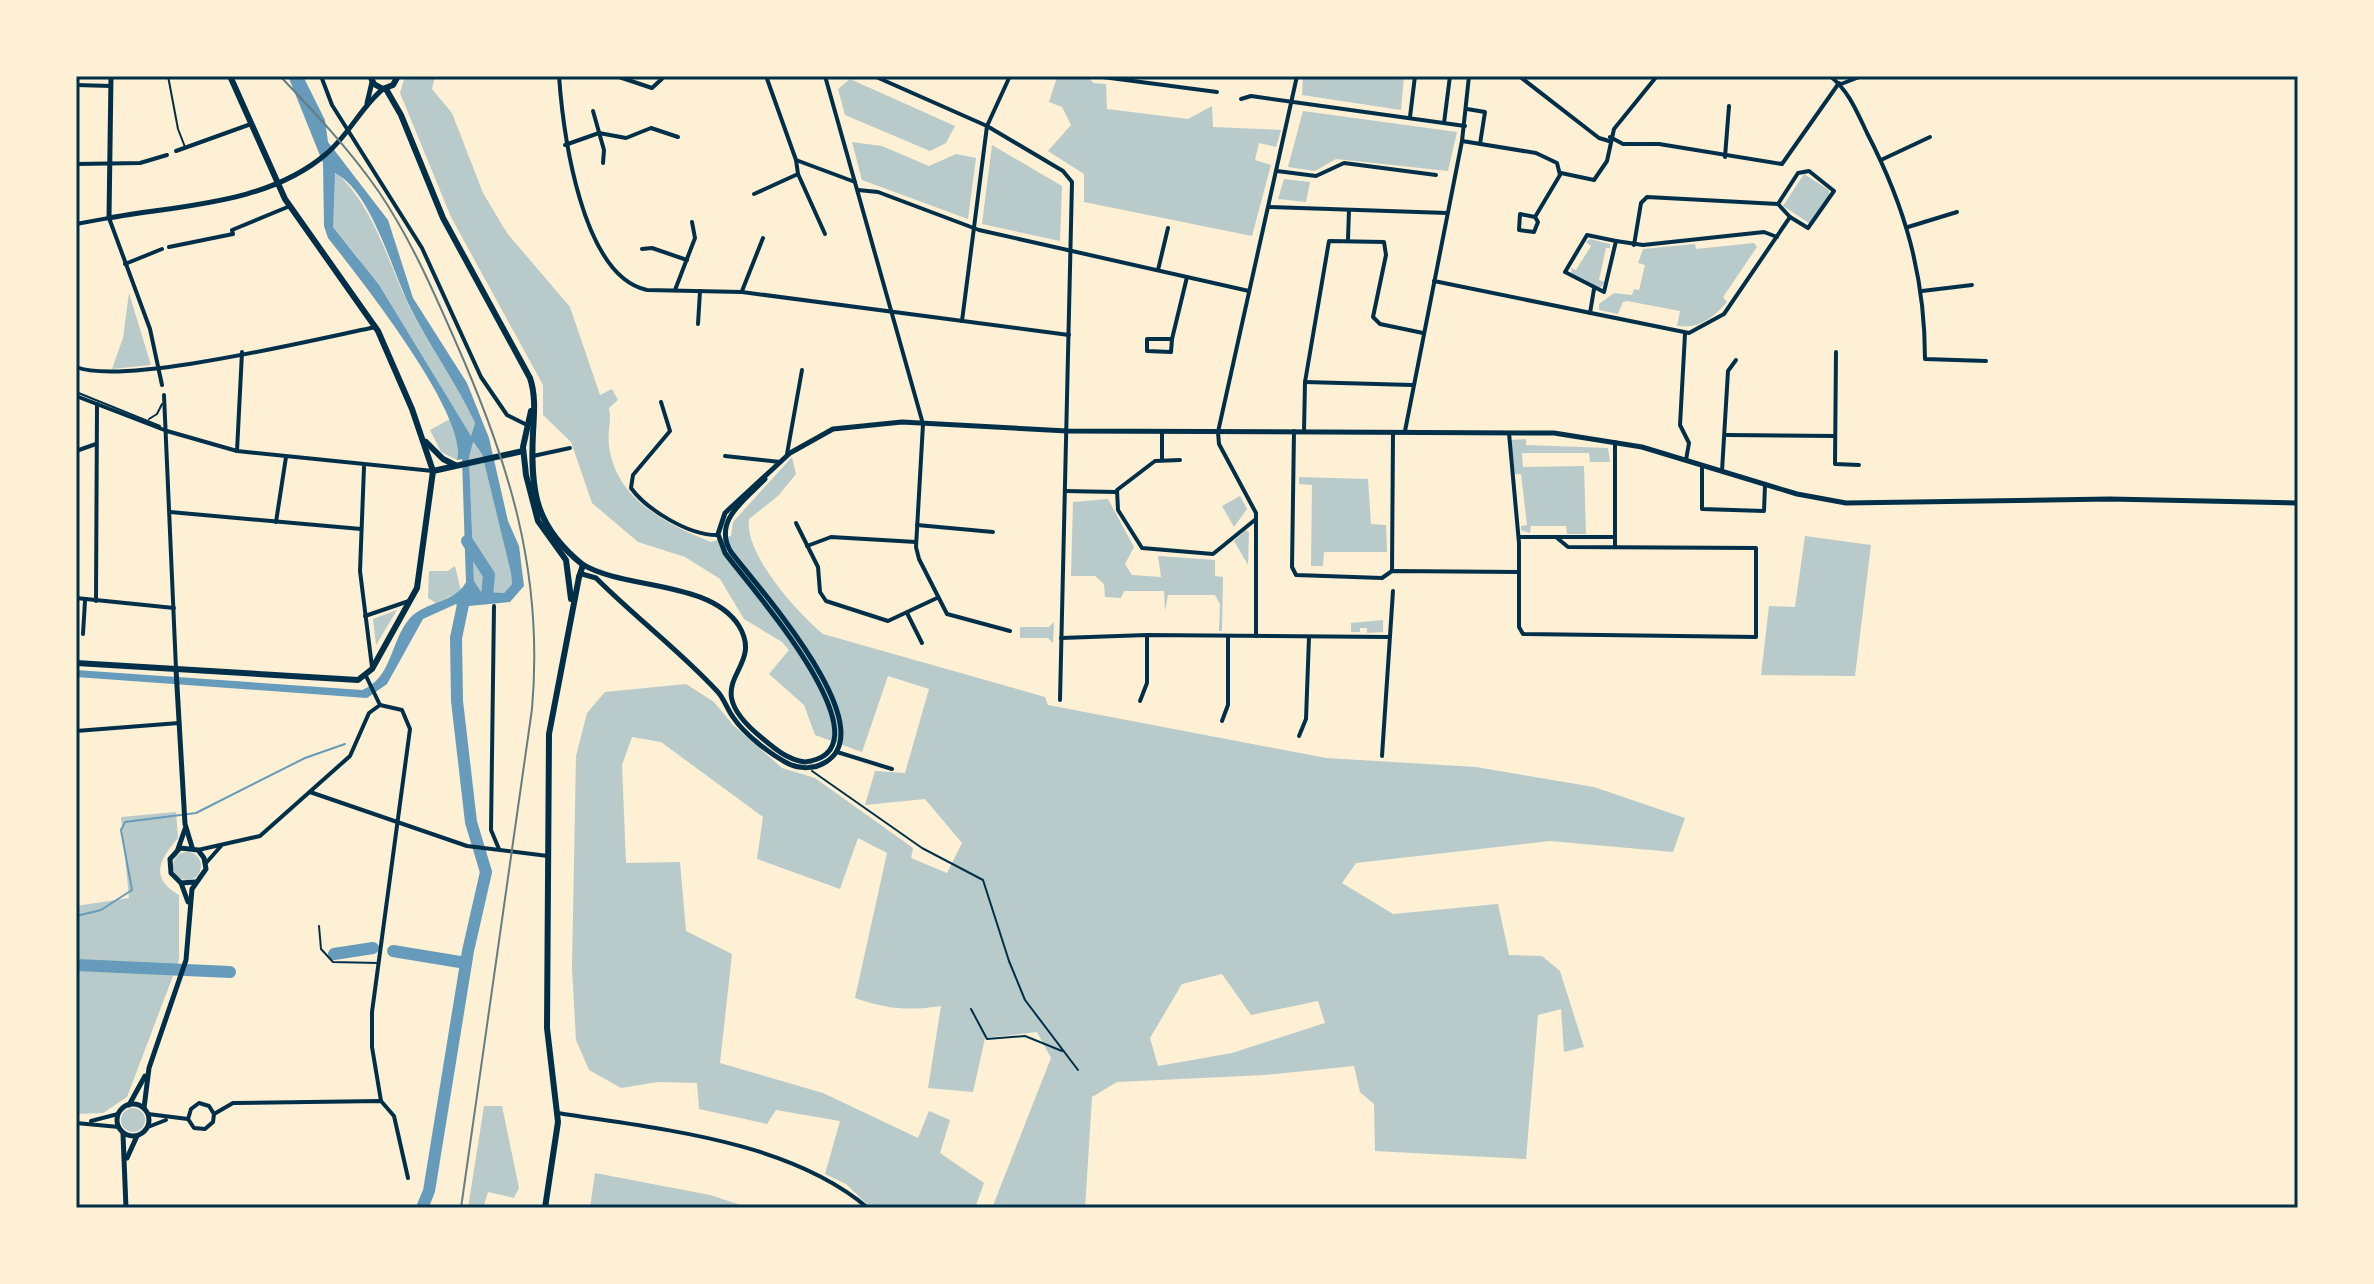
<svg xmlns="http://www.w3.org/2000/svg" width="2374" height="1284" font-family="'Golos Text',sans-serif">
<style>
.green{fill:#b9caca;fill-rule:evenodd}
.water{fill:#669bbc;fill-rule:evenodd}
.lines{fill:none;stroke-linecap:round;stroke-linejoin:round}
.stream{stroke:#669bbc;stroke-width:2}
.river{stroke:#669bbc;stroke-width:12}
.service{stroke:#003049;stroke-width:2}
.minor{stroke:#003049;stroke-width:4}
.tertiary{stroke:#003049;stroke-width:5}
.secondary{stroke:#003049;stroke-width:6}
.rail{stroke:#657d81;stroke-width:2}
.neatline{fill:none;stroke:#003049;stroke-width:3}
</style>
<rect width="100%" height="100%" fill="#fdf0d5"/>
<g class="green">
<path d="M405,76H435L432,89L452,113L483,193L507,233L570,307L600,395L612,389L618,400L609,408C612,421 607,432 609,445C615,499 666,524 711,542L731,536L733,522L792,457L796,474L778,496L749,519C744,554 797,612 823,634L1045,697L1048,705L1326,758L1476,767L1594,787L1685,818L1673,852L1550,841L1356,863L1342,883L1393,914L1498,904L1509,955L1542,956L1560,971L1584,1047L1564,1052L1561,1009L1538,1015L1526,1159L1375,1151L1374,1104L1360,1092L1354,1066L1264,1075L1117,1082L1092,1097L1085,1208H992L1051,1058L1037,1032L985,1038L973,1092L928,1088L941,1006C909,1011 886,1009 855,998L887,853L858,838L840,889L757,859L763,817L661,742L632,737L622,765L626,863L680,862L686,931L732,954L720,1063L823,1093L918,1138L929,1111L950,1120L940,1153L984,1183L975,1208H871L846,1184L825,1174L840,1121L776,1110L767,1124L699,1109L697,1083L658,1082L621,1088L589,1070L576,1040L572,968L576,756L587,713L605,692L686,684L714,702L733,725L782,768L815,778L913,848L911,858L947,873L962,843L925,799L865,805L875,771L905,773L929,689L888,676L862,752L815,735L804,705L769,674L789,650L782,642L744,619L720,579L685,557L638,542L592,503L571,442L543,415V385L451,217L400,93ZM1222,974L1251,1015L1318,1001L1325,1023L1232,1053L1158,1066L1150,1038L1182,984Z"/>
<polygon points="1061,76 1086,76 1094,83 1106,84 1107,109 1188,119 1212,106 1213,127 1281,130 1276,147 1259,143 1255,160 1271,165 1252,236 1084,202 1084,174 1048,151 1071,125 1062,107 1049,102 1057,77"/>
<polygon points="1303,76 1404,76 1401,110 1302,95"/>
<polygon points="850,79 955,126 946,143 930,151 845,115 838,89"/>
<polygon points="1303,111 1457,132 1448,171 1336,159 1315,171 1288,167"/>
<polygon points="852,142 882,146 929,166 956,154 976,158 968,219 862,180"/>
<polygon points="992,145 1062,186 1060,241 982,224"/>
<path d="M337,173C375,210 386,257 408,304C428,345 456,381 475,423L471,436L358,258L333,227V176Z"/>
<polygon points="1804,174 1829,190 1829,196 1809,223 1783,206"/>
<polygon points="1284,179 1310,182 1306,202 1278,199"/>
<polygon points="1590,239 1610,244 1610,248 1606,248 1599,280 1605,282 1600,288 1572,273 1571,268 1576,270 1591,246 1586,242"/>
<path d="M1754,243L1757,247L1723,297L1727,302C1713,318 1699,329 1677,326L1680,311L1627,301L1623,302L1618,314L1599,310V304L1614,293L1632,295L1634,289L1639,290L1645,265L1638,263L1643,249L1695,244L1696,249Z"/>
<polygon points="129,293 151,365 112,369 123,338"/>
<polygon points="450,419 461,449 457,460 441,452 430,430"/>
<polygon points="1526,439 1526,445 1608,448 1610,462 1590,462 1589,453 1522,453 1523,467 1584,466 1586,534 1567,534 1566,526 1531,526 1530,533 1521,530 1521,526 1527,525 1521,474 1515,474 1511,440"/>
<polygon points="472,442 482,454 511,573 512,584 504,593 480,593 474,581 469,457"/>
<polygon points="1299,477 1368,479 1371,524 1386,525 1387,552 1324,552 1323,566 1311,566 1312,485 1299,484"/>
<polygon points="1240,496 1247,509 1234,527 1222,506"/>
<polygon points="1108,499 1134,547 1125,564 1132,575 1161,577 1158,556 1215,560 1215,576 1223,577 1222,631 1219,631 1220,604 1215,595 1168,595 1165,611 1164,591 1124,591 1121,598 1105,597 1104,584 1095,576 1071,576 1073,502"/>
<polygon points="1246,530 1249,532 1248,565 1234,541"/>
<polygon points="1805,536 1871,545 1855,676 1761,675 1769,606 1795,607"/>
<polygon points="455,566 461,591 436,603 428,598 429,571 448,571"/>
<polygon points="397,610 376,645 373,619"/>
<polygon points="1383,620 1383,632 1367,633 1367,628 1360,628 1360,632 1351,632 1351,623"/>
<polygon points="1054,622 1053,643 1048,638 1020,638 1020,627 1049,627"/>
<path d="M176,812L178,838C162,857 147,877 179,895V960L127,1097L103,1113L76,1114V906L129,898L121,817Z"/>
<circle cx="187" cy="866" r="14"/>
<polygon points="484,1106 502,1106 519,1188 514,1198 488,1192 483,1208 468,1208"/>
<circle cx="133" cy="1120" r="12"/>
<polygon points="595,1173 710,1195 750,1208 590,1208"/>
</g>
<path class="water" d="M288,76H303L325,120L328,142L388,220L413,298L467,383L489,438L508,521L519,546L524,586L510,602L459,607L456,604L423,619L387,684L367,698L76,677V670L362,690C392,679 391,639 410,618C426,601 455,603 466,582L462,459L457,460C470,417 358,276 328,238L324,226L323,163ZM335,173C371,191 392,270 409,305C429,346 456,382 475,423L471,436L379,285L333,227ZM473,442L482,454L511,573L512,584L504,593L481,592L474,581L469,457Z"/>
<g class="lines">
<polyline class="stream" points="76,916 101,910 132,890 121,830 125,822 196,813 305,758 345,744"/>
<g class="river">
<polyline points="467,541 489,575 487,596"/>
<polyline points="393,951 466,963"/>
<polyline points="334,954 373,948"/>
<polyline points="76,965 230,972"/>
<polyline points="422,1208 429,1191 468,951 486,872 471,822 457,701 456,638 465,595"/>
</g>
<g class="service">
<polyline points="168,76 178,129 185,147"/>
<polyline points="76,392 160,426"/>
<polyline points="149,419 157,414 162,404"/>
<polyline points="812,771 922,848 983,880 1009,961 1025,1000 1078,1070"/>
<polyline points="319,926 321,949 333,962 378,963"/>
<polyline points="971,1009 987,1039 1025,1036 1062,1051"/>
<polyline points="388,1208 408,1208"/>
</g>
<g class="minor">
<polyline points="321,76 332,105 422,248 481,377 507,415 527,425"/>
<path d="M559,76C563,131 581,276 647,290L742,292L1069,335"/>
<polyline points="616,76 652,88 665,76"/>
<polyline points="766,76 796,160 855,182"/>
<polyline points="825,76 923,424 916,547 919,559 947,614 1010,631"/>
<polyline points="874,76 987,126 1063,171 1072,182 1060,700"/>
<polyline points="1095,76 1217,92"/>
<polyline points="1519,76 1599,138 1609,141"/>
<path d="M1830,76C1849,91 1857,112 1867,133C1905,206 1925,276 1925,359L1986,361"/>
<polyline points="1841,84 1862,76"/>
<polyline points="76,85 111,86"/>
<polyline points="1241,99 1251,96 1465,126"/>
<polyline points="1467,109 1485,112 1480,144"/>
<polyline points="593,111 604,150 603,163"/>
<polyline points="1410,117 1415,76"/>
<polyline points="1444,123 1450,76"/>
<polyline points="1610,137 1623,144 1659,144 1782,164 1839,83"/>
<polyline points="1462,141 1536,153 1557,163 1560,175 1535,217 1538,222 1534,232 1519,230 1520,214 1535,217"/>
<polyline points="565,145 599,133 626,138 651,128 678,137"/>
<polyline points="176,151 251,124"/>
<polyline points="1725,157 1729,106"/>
<polyline points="796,160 798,174 825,234"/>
<polyline points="1881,160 1930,137"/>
<polyline points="76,164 140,163 167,155"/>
<polyline points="1277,171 1316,176 1344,163 1436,175"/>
<polygon points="1809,171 1834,191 1808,228 1790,217 1778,204 1798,173"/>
<polyline points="1561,173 1594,180 1607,161 1614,129 1657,76"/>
<polyline points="858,190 878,192 979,230 1249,291"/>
<polyline points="754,194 798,174"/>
<polyline points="1269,207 1447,213"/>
<polyline points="76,224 109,218 150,329 162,385"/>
<polyline points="1908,227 1957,212"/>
<polygon points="1587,235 1616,241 1604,292 1565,272"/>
<polyline points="1348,239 1349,210"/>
<polyline points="1616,241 1643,245 1764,232 1777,237"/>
<polyline points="1634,245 1641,203 1647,197 1778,204"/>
<polyline points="169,247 233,234 232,230 290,206"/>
<polyline points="642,249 652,248 687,260"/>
<polyline points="125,264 162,249"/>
<polyline points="1158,270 1168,228"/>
<polyline points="1434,281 1689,333 1724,314 1790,217"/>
<polyline points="675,290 695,238 692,222"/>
<polyline points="742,291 763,238"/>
<polyline points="1922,291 1972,285"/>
<polyline points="1590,313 1594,289"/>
<polyline points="962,321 987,126 1010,76"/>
<polyline points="698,324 700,291"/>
<polyline points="1685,334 1680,425 1689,443 1686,460"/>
<polyline points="1172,339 1171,352 1147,351 1147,339 1172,339 1187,277"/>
<polyline points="1836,352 1835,464 1859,465"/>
<path d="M76,367C125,386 315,339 376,327"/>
<polyline points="1305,382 1412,385"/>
<polyline points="164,395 176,669"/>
<polyline points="76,396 167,431 237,451 433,471"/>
<path d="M661,402L670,431L633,475L631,488C647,510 690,536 718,535"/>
<polyline points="1294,431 1292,567 1296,575 1382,578 1392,571 1519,572"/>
<polyline points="1304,431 1305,382 1329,241 1384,242 1386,255 1373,317 1380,324 1423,333"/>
<polyline points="1405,431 1462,141 1469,76"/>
<polyline points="1509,433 1519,543 1519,627 1523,634 1756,637 1756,548 1568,547 1556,537"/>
<polyline points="1727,435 1835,436"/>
<polyline points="76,451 96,444"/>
<polyline points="237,451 242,352"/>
<polyline points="787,454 802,370"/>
<polyline points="533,456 570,448"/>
<polyline points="725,456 780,462"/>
<polyline points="1162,460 1162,432"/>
<polyline points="1180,460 1155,461 1117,490 1118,510 1142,548 1213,554 1256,519"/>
<polyline points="1702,465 1702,509 1764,511 1765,485"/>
<polyline points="364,467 360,571 372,667"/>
<polyline points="1722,471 1728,371 1736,360"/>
<polyline points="1065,491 1115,492"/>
<polyline points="170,512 361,529"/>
<polyline points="276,522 286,457"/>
<polyline points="796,523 818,567 820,592 826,601 888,621 937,598"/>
<polyline points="917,525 993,532"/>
<polyline points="1519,537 1615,537"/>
<polyline points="807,546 831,537 916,542"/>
<polyline points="1615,547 1615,442"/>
<polyline points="1392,571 1393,433"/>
<polyline points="76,598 174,608"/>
<polyline points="96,601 97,404"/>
<polyline points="494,606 491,830 499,849"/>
<polyline points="907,613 922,643"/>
<polyline points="365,616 409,601"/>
<polyline points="83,634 85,601"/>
<polyline points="1256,636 1256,513 1219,444 1218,432 1297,76"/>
<polyline points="1061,638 1147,635 1389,637"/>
<polyline points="366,676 380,705"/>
<polyline points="1140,701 1147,683 1147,635"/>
<polyline points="380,705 402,710 410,729 372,1012 372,1047 381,1101"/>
<polyline points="1222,721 1228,705 1228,637"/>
<polyline points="76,731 179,723"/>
<polyline points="1299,736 1306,719 1309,637"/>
<polyline points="837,752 892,769"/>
<polyline points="1382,756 1393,591"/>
<polyline points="310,792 467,846 548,856"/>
<polyline points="198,850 260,836 350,756 369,713 380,705"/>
<polyline points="206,863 221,846"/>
<path d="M558,1113C658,1129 788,1140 868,1208"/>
<polyline points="148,1114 188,1119"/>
<polyline points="214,1114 233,1103 381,1101 394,1116 408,1178"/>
<polyline points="188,1119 194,1128 205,1129 213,1122 214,1114"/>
<polyline points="188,1119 191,1109 199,1103 209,1106 214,1114"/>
<polyline points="91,1121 118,1114"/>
<polyline points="76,1123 119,1127"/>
<polyline points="148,1127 166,1120"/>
</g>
<g class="tertiary">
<path d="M111,76L109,218C181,205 268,204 326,154C349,135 361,107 383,89"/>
<polyline points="367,103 372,82"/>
<path d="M582,564C624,590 710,580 739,626C767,672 692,681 762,738C775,749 788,760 805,762C898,751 745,581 725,553L718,534L725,513L790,453L833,429L902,422L1067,431L1554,433L1642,447L1797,494L1846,503L2110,499L2298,503"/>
<path d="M582,574L596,578C635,617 680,651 717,691C724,698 727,709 733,717C744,734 771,755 789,764C800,769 814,769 824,763C887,730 756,585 731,552C712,521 745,500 765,479"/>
<polyline points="176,669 185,824 192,847"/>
<polyline points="178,849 185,829"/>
<polyline points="181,883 188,902"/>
<circle cx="133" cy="1120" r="16"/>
<polyline points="129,1105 145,1076"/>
<polyline points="144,1108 149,1068 186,960 192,889 206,869 204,858 198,850 180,848 170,859 171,873 181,883 195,882"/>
<polyline points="123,1134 126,1208"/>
<polyline points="127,1158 137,1136"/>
</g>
<g class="secondary">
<polyline points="370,76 374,84 383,89 393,85 398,76"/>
<path d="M386,89L401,115L443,218L530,378C536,396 534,414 533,433C530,493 536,527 583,565L579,577"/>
<polyline points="531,411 523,447 526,475 538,521 566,560 571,599"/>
<polyline points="426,442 443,459 455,465"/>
<polyline points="433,471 523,451"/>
<polyline points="76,663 358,680 372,669 417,588 433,471 412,409 378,331 285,199 230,76"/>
<polyline points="545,1208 558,1122 547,1028 549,734 579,577"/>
</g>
<path class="rail" d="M280,76C315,113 350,150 379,192C410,238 432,288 454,338C509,462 544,572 532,709L461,1208"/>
</g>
<rect width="2374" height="1284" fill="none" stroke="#fdf0d5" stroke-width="156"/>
<rect x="78" y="78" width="2218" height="1128" class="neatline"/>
</svg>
